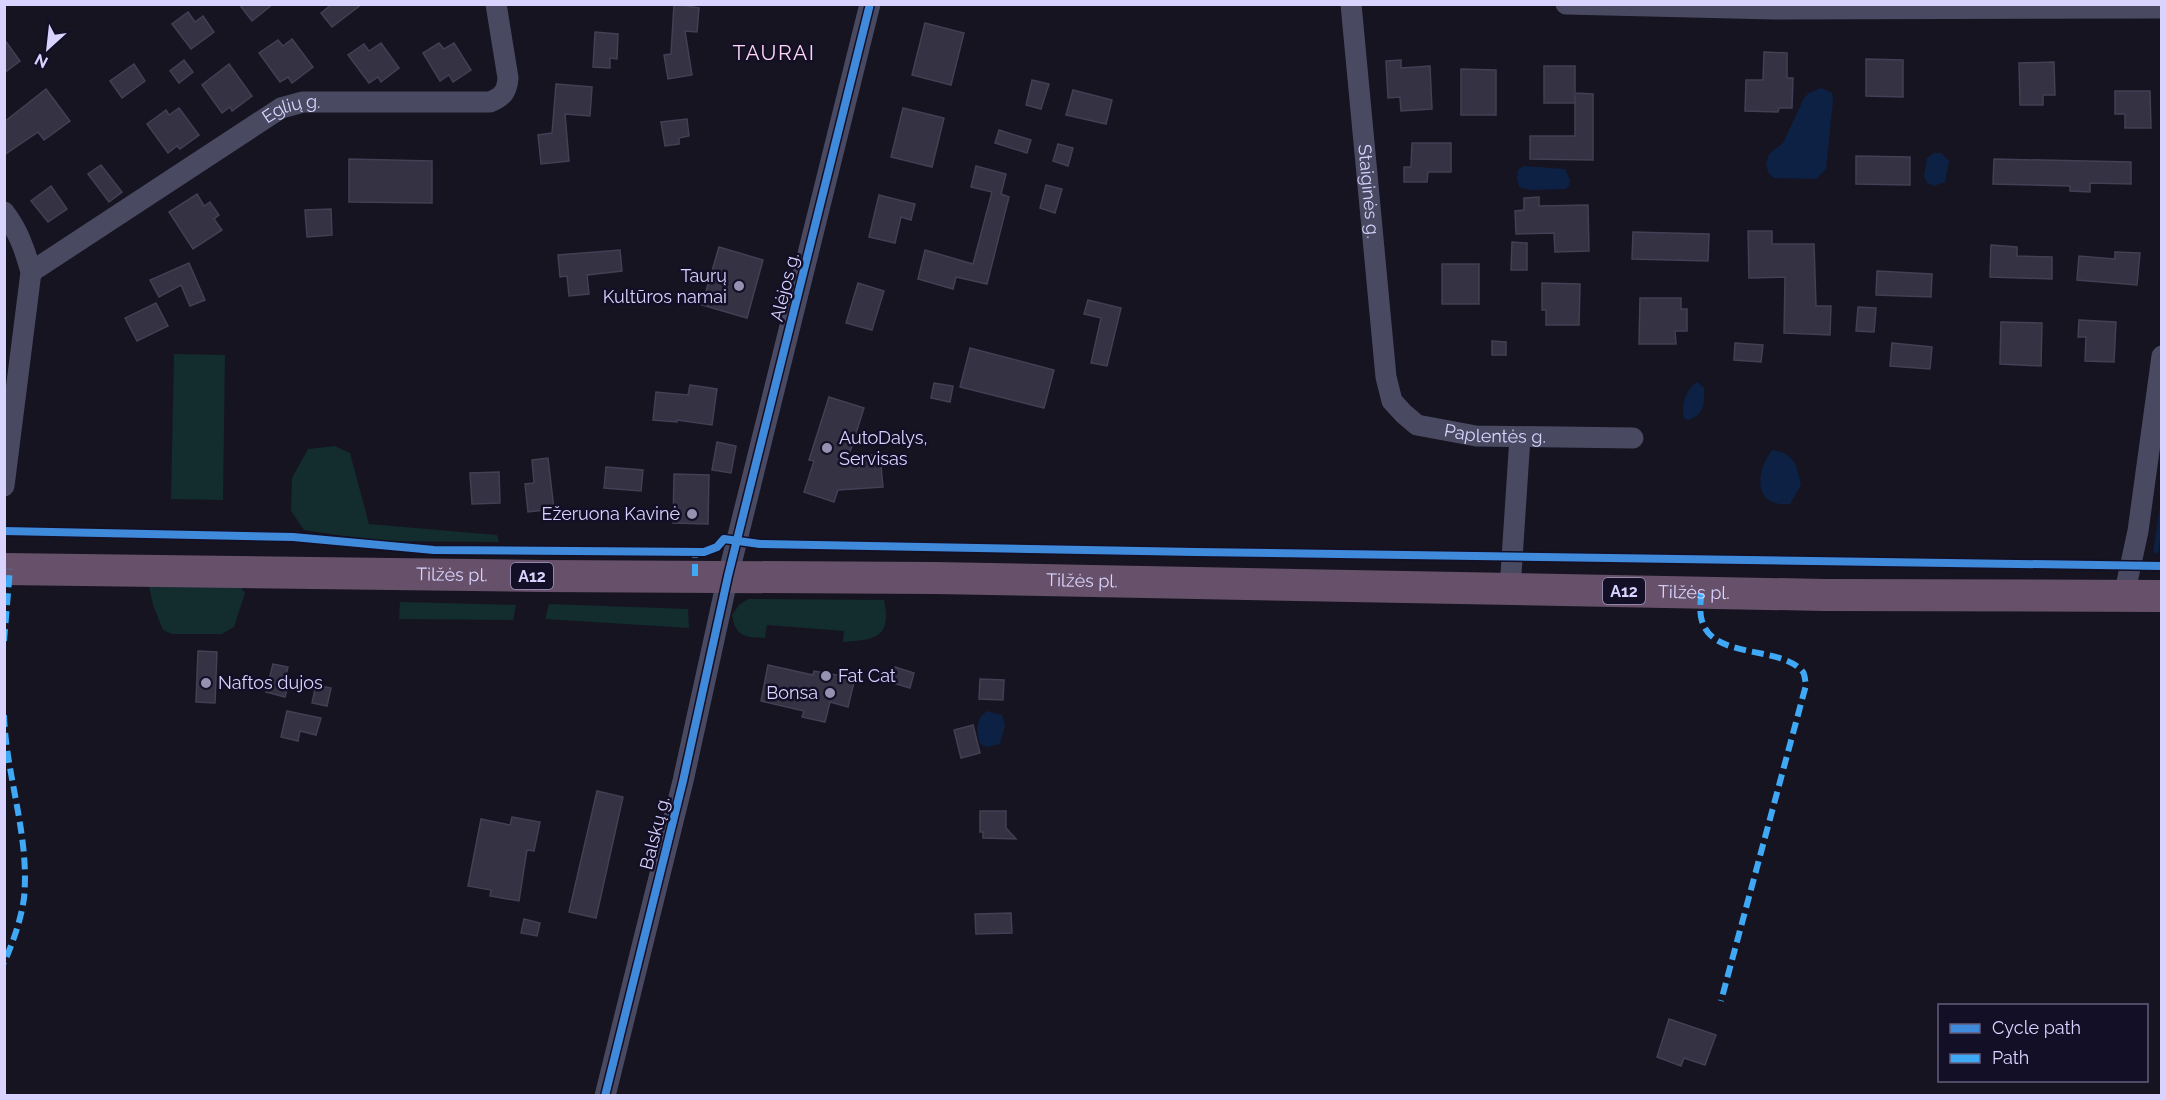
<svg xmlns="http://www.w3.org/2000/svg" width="2166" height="1100" font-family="Raleway,sans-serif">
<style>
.green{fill:#132c2d}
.water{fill:#0d2144}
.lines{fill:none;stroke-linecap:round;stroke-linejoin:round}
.stream{stroke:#0d2144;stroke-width:5}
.building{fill:#343243;stroke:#433f54;stroke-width:1.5}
.minor{stroke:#4a4962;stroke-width:21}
.highway{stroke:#67516a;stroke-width:32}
.quiet{stroke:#3fa9f5;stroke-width:6;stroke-dasharray:12 6;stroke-linecap:butt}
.cycleway-casing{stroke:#130f26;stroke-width:11}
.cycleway{stroke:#408adc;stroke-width:8}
.poi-dot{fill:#9591b1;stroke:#130f26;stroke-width:2}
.labels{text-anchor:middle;stroke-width:5;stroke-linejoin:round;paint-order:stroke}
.shield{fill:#130f26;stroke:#9e99be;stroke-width:1.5}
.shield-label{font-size:16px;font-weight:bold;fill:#d9d4ff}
.street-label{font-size:18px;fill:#d9d4ff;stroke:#130f26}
.poi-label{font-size:18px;fill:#d9d4ff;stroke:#130f26;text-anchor:end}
.quarter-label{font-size:21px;letter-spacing:1.5px;fill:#ffd6f0;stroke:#130f26}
</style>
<rect width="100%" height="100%" fill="#161421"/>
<g class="green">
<polygon points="174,354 225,355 223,500 171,499"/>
<polygon points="335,446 350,453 369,524 497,535 499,542 377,541 304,530 291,511 292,478 308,449"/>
<polygon points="239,585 245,593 234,627 222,634 172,634 163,630 153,605 149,586"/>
<path d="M748,599L884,600C892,638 875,640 843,642L844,631L767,625L765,638C744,637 736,637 732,615L739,605Z"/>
<polygon points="400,602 516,605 513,620 399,619"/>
<polygon points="549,604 688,609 689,628 545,619"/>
</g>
<g class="water">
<polygon points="1821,88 1832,93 1833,101 1826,169 1816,179 1774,178 1769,174 1766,165 1769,154 1783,143 1804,98 1809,93"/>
<polygon points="1934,153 1941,153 1949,161 1945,182 1934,186 1927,183 1924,176 1927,158"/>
<polygon points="1524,166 1565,169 1570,180 1569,186 1565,189 1529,190 1519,187 1517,178 1518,170"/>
<path d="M1697,382L1704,388C1705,403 1704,415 1688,420L1684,418C1681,405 1685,390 1697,382Z"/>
<path d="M1772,450C1795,454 1796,463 1801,485L1790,504C1753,508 1755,473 1772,450Z"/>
<path d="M987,711L1002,715L1005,725L1000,744L987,747L980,744C976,730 975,720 987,711Z"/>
</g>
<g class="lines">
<polyline class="stream" points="2156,551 2162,509"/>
</g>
<g class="building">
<polygon points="239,4 273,4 252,21"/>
<polygon points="332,4 362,4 332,27 321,13"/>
<polygon points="674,4 699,8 697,32 685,31 692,75 668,79 664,55 671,54"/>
<polygon points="188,12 195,22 203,16 214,32 191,49 172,24"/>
<polygon points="925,23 964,33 951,85 912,75"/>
<polygon points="595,32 618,34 617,59 610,58 610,68 593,67"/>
<polygon points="4,39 20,61 4,73"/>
<polygon points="292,39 313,67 292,83 288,77 280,82 259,53 278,40 283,46"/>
<polygon points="381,43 399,68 381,82 378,77 369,83 348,55 364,44 369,51"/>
<polygon points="439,43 444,49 454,43 471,70 453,82 449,75 440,81 423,53"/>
<polygon points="1764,52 1787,53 1787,78 1793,78 1792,108 1779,108 1778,112 1745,111 1746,80 1763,80"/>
<polygon points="1866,59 1903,60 1903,97 1866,96"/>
<polygon points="184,60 193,72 179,83 170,71"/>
<polygon points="1401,60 1401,68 1430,66 1432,109 1401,111 1400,97 1388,98 1386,61"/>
<polygon points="2054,62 2055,95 2043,95 2043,105 2020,105 2019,63"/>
<polygon points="134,64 145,81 122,98 110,81"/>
<polygon points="229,64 252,96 232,111 230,107 222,113 202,85"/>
<polygon points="1544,66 1575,66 1575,93 1593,94 1593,160 1530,159 1530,136 1575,136 1575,95 1575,103 1544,103"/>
<polygon points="1461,69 1496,70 1496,115 1461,115"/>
<polygon points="1032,80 1049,84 1041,109 1026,105"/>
<polygon points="556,84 592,87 590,116 565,114 569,161 541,164 538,135 552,133"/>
<polygon points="46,89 70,121 44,140 38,132 4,155 4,122"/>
<polygon points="1073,90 1112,100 1106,124 1066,115"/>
<polygon points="2115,91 2150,91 2151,128 2125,128 2125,114 2115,114"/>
<polygon points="179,108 199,135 180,149 177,146 168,153 147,124 166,110 169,115"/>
<polygon points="903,108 944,118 932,167 891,157"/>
<polygon points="687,119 689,136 679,138 679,144 665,146 661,122"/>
<polygon points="999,130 1031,140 1027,153 995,143"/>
<polygon points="1412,143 1451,143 1451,172 1428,172 1427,182 1404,182 1404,167 1411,167"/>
<polygon points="1058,144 1073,148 1068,166 1053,161"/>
<polygon points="1856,156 1910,157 1910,185 1856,184"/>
<polygon points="349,159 432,161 432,203 349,202"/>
<polygon points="1994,159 2131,162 2131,184 2090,183 2090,192 2070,191 2070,186 1993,184"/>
<polygon points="101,165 122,192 109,202 88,174"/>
<polygon points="976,166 1006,174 1001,194 1009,197 987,284 956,277 953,289 918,279 925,250 973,264 992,192 971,187"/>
<polygon points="1046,185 1062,189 1055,213 1040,208"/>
<polygon points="51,186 67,209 48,222 31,201"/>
<polygon points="197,194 204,206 210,202 219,215 214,219 222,230 193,249 169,212"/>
<polygon points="879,195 915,204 911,220 901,217 895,243 869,237"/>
<polygon points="1539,197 1539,206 1588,205 1589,251 1555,252 1554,233 1516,234 1515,211 1524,210 1524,198"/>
<polygon points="331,209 332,235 307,237 305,210"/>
<polygon points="1748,231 1772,231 1772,244 1814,244 1816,306 1831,306 1830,335 1784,333 1785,277 1749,278"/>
<polygon points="1633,232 1709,234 1708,261 1632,259"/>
<polygon points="1512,242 1527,243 1527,270 1511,270"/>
<polygon points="1991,245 2017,247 2017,256 2052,257 2052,279 1990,277"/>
<polygon points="719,247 763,260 747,318 702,305"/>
<polygon points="620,250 622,271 587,275 589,294 569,296 567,276 560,277 558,255"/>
<polygon points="2115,252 2140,253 2137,285 2077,280 2079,256 2115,259"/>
<polygon points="189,263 205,300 190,306 181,285 159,297 150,280"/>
<rect x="1442" y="264" width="37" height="40"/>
<polygon points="1877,271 1932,274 1931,297 1876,295"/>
<polygon points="858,283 884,291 872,330 846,323"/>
<polygon points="1542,283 1580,284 1579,325 1546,325 1546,310 1542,310"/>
<polygon points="1640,298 1681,298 1681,309 1687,309 1687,331 1675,331 1676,344 1639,344"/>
<polygon points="1088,300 1121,308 1107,366 1091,363 1101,318 1084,314"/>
<polygon points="156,303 168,326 137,341 125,318"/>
<polygon points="1858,307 1876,308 1874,332 1856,331"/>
<polygon points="2079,320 2116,322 2114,362 2085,361 2086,337 2078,337"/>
<polygon points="2001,322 2042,323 2041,366 2000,364"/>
<polygon points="1492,341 1506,342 1506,355 1492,355"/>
<polygon points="1735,343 1763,345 1761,362 1734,360"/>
<polygon points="1892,343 1932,347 1930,369 1890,366"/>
<polygon points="970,348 1054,370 1044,408 960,387"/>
<polygon points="934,383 953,386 950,402 931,398"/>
<polygon points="690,385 717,389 712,425 677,420 677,422 653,420 656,392 688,395"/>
<polygon points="829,397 864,408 849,455 880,455 883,487 838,490 834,502 804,492 814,461 809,460"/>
<polygon points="717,442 736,446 731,473 712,470"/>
<polygon points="548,458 554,509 528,512 525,484 534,483 532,460"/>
<polygon points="606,467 643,470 641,491 604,488"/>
<polygon points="499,472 500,503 472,504 470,473"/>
<polygon points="674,474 709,475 708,524 673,523"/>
<polygon points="198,651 217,652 215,703 196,702"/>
<polygon points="273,664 288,667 284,682 289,683 285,697 266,692"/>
<polygon points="768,665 813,675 814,671 855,678 848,707 830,702 825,722 802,717 804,711 761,701"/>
<polygon points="895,667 914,673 910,688 890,682"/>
<polygon points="980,679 1004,680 1003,700 979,699"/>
<polygon points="316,685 331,688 327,706 312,703"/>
<polygon points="287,711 321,718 316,735 300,731 298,741 281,737"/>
<polygon points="973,725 980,753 961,758 954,730"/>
<polygon points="597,791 623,797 596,918 569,912"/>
<polygon points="980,811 1006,811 1006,828 1016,839 983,838 983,832 980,832"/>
<polygon points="512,817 540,822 534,851 527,850 519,901 490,896 491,890 468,886 481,819 510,825"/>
<polygon points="1011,913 1012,933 976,934 975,914"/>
<polygon points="524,919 540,923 537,936 521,933"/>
<polygon points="1669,1019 1716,1035 1705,1065 1684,1058 1681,1066 1657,1057"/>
</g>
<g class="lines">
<g class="minor">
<path id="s1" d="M1351,4L1386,377L1392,401L1404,414L1417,425L1476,436L1633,438"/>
<polyline points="1566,4 1774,9 2162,8"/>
<path d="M4,212C18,230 25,250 31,272L4,486"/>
<path id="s2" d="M31,272L281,108L303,102H490C503,97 507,91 508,78L496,4"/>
<polyline points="1510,589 1520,437"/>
<polyline points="2124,596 2138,531 2162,356"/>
<polyline points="605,1096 683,781 728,576 870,4"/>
</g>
<path class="highway" id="s3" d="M4,569L542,576L935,578L1825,595L2162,596"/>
<g class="quiet">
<polyline points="695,576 695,552"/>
<path d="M1701,593C1701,601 1699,613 1702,621C1713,660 1782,645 1803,672C1805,675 1805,681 1806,685L1721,1001"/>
<polyline points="4,641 10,569"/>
<path d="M4,715C6,776 30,836 24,898C21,920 13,942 4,963"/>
</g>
<defs>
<g id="cycleway">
<polyline points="4,531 293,537 434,550 704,552 717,547 724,539 760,544 1196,552 2162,566"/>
<polyline points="605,1096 683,781 728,576 870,4"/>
</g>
</defs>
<use href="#cycleway" class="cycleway-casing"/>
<use href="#cycleway" class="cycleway"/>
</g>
<g class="poi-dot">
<circle cx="739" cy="286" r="6"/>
<circle cx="827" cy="448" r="6"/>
<circle cx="692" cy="514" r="6"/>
<circle cx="826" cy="676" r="6"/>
<circle cx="206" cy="683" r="6"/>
<circle cx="830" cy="693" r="6"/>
</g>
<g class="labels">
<g class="shield">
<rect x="511" y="563" width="42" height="26" rx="4.5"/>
<rect x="1603" y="578" width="42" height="26" rx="4.5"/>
</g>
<g class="shield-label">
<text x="532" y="582">A12</text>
<text x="1624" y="597">A12</text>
</g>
<g class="street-label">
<text dy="6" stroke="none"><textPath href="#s2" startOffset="309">Eglių g.</textPath></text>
<text dy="6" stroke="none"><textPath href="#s1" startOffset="188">Staiginės g.</textPath></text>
<text transform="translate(785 287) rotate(-76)" y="6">Alėjos g.</text>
<text dy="6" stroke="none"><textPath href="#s1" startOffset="513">Paplentės g.</textPath></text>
<text dy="6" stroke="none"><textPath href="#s3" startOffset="448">Tilžės pl.</textPath></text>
<text dy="6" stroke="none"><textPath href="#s3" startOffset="1078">Tilžės pl.</textPath></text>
<text dy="6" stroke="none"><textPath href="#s3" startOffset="1690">Tilžės pl.</textPath></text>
<text transform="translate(655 833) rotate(-76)" y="6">Balskų g.</text>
</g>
<g class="poi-label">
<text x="727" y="282">Taurų<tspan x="727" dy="21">Kultūros namai</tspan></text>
<text x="839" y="444" text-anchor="start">AutoDalys,<tspan x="839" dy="21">Servisas</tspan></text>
<text x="680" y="520">Ežeruona Kavinė</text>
<text x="838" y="682" text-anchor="start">Fat Cat</text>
<text x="218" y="689" text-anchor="start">Naftos dujos</text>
<text x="818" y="699">Bonsa</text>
</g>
<g class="quarter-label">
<text x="774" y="60">TAURAI</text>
</g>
</g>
<rect width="2166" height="1100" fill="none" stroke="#d9d4ff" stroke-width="12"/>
<rect x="1938" y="1004" width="210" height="78" fill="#130f26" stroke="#625e7d" stroke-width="1.5"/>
<rect x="1950" y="1024" width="30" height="9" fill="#408adc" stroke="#625e7d" stroke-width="1.5"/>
<text x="1992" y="1034" font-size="18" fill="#d9d4ff">Cycle path</text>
<rect x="1950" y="1054" width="30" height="9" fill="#3fa9f5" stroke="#625e7d" stroke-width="1.5"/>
<text x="1992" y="1064" font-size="18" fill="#d9d4ff">Path</text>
<g transform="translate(48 48) rotate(207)" stroke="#130f26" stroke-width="4.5" paint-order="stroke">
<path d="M0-4.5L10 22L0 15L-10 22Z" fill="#d9d4ff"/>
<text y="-9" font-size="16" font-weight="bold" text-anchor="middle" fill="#d9d4ff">N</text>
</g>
</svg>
